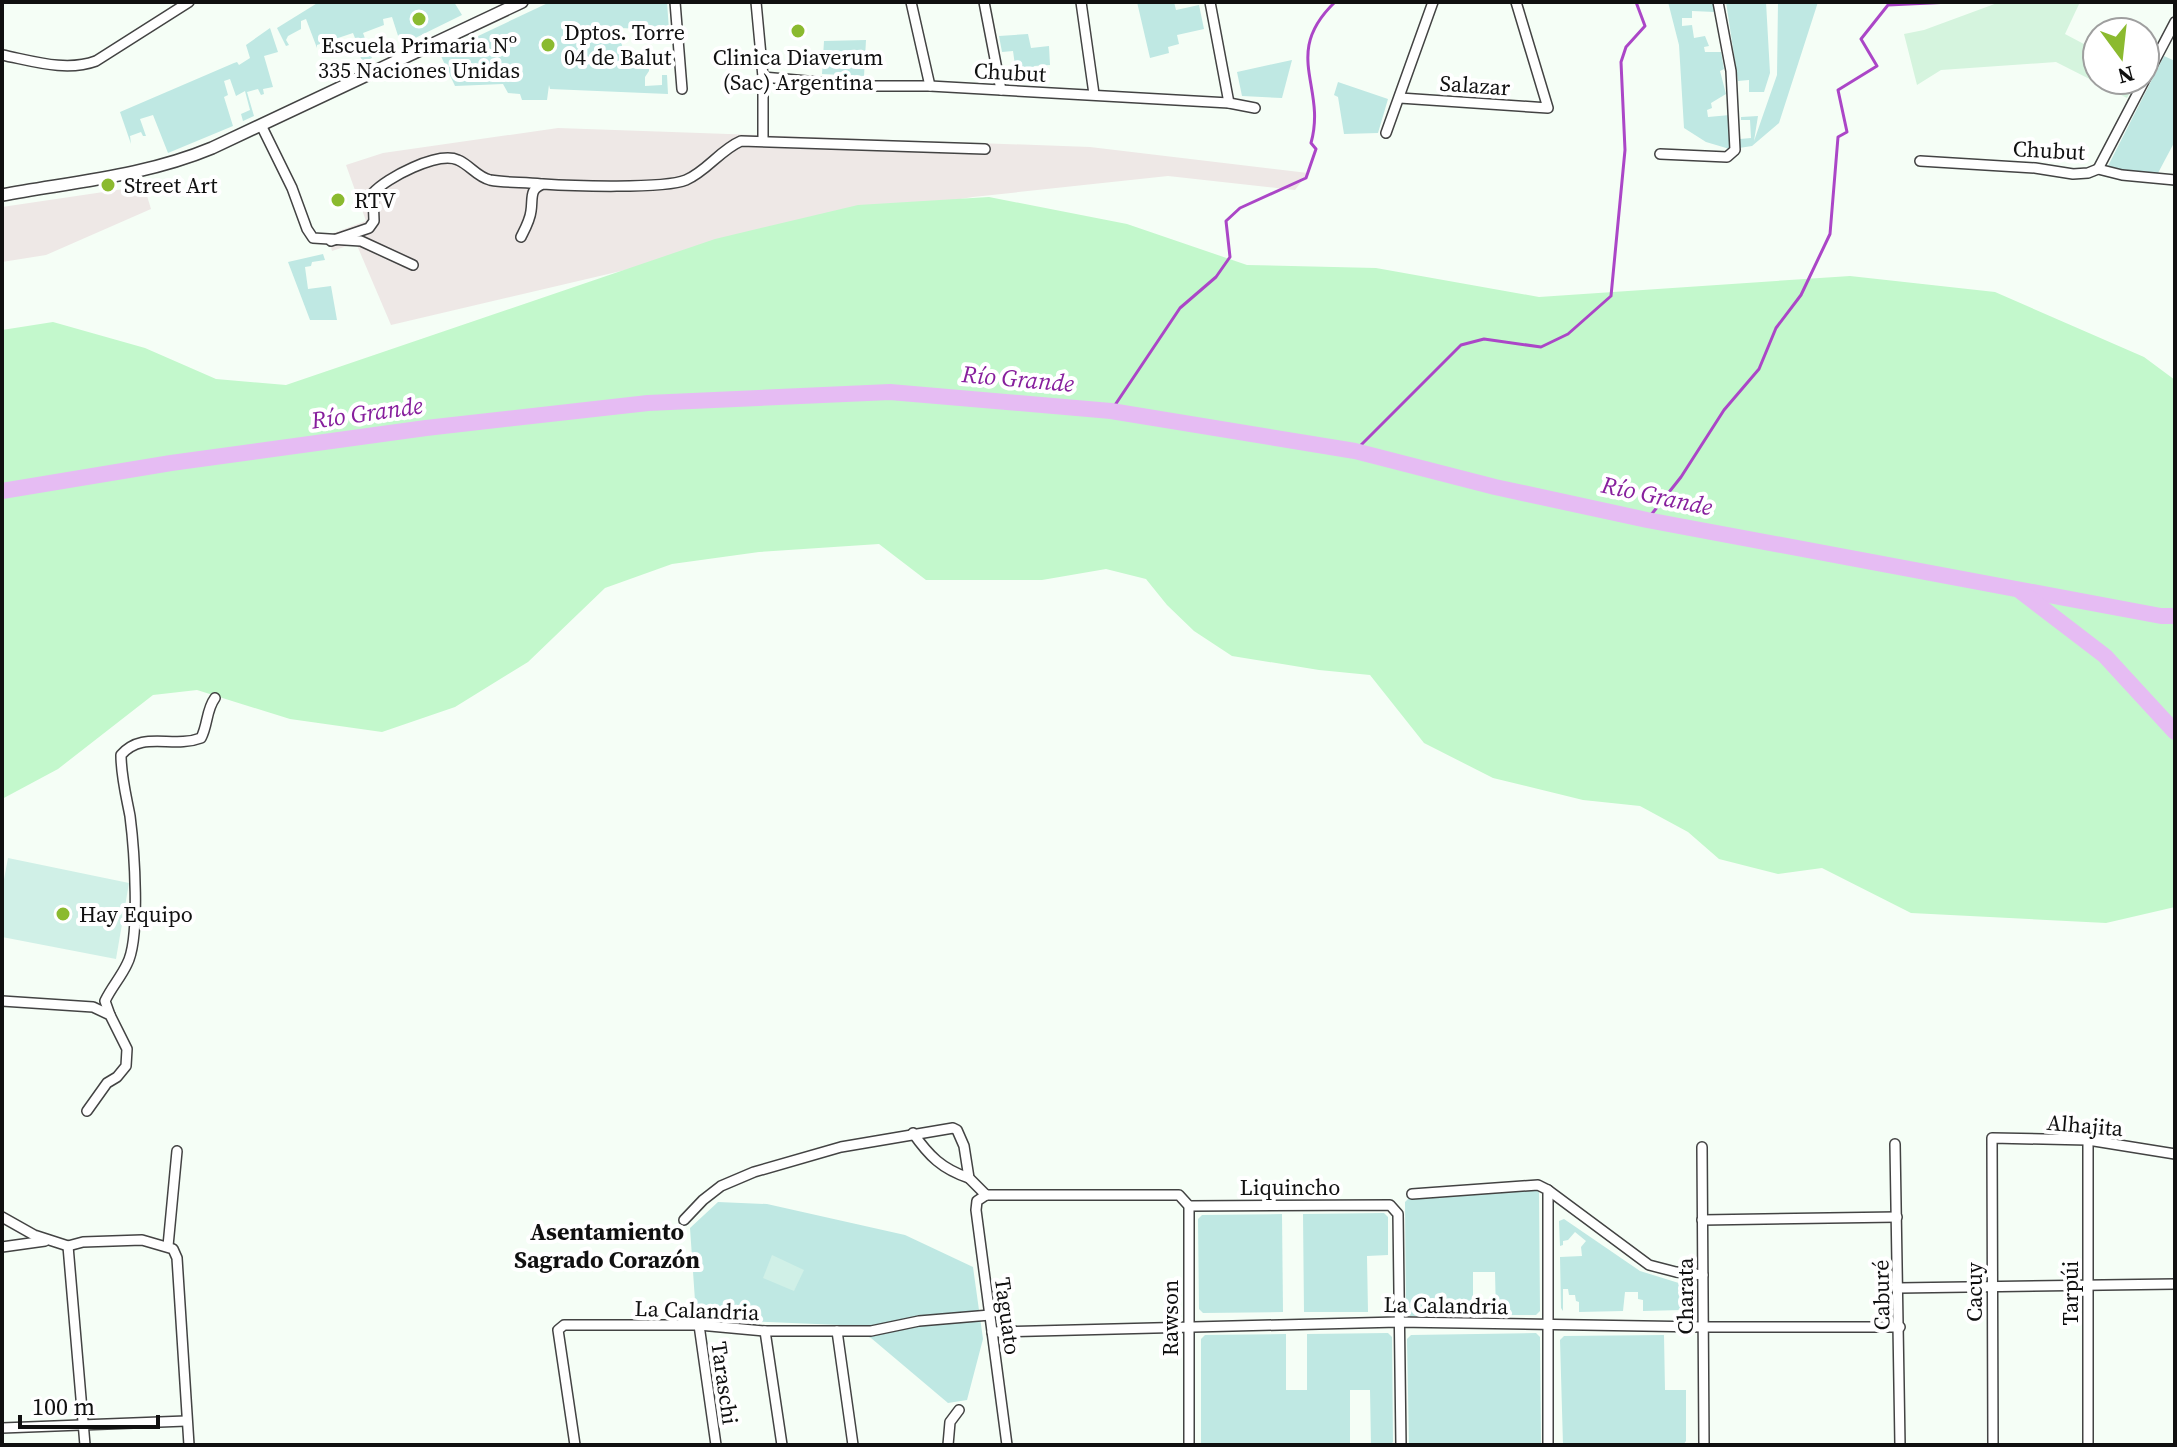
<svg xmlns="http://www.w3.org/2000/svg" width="2177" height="1447" font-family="'Source Serif 4',serif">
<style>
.industrial{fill:#eee8e6}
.farmland{fill:#d5f4de}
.green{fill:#bfe8e3}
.sand{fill:#c3f8cc}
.pitch{fill:#d0f0e7}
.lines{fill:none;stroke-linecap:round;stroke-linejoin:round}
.stream{stroke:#ab46c7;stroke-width:3}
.river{stroke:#e6bcf3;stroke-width:16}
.minor-casing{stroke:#434343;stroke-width:12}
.tertiary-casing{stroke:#434343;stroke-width:14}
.minor{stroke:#fff;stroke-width:9}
.tertiary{stroke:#fff;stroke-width:11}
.poi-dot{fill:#8bba2f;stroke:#fff;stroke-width:3}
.labels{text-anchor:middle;stroke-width:8;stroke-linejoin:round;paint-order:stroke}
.poi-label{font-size:22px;fill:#101010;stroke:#fff;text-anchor:start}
.street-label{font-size:22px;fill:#101010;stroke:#fff}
.water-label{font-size:24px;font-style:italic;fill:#871f9d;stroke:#fff}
.neighbourhood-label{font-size:24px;font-weight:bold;fill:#101010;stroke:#fff}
</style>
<rect width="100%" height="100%" fill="#f5fef6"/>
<g class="industrial">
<polygon points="558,128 1090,147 1308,173 1295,190 1168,176 973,197 864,214 391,325 356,243 332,251 328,235 366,221 346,165 383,153"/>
<polygon points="144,186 151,209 46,255 2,262 2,207"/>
</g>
<polygon class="farmland" points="2000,2 2080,2 2065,34 2097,51 2097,80 2136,80 2127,98 2056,62 1941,70 1917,85 1904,34 1924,30"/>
<g class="green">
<polygon points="319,2 454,2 462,15 401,45 392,17 383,19 384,25 363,33 372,58 363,62 352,41 355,38 353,33 317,45 317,48 306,19 301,21 301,29 288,36 286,40 289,45 286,46 277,28"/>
<polygon points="550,2 667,2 669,30 620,28 623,55 643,54 644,65 649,65 649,71 645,77 645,86 662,85 662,75 667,75 668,94 550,89 549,85 547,100 522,100 520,94 508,93 503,84 455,86 440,54"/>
<polygon points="1137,2 1174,2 1176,10 1199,5 1204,29 1177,35 1179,44 1168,47 1169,53 1150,58"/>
<polygon points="1668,2 1713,2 1715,12 1692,11 1692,18 1682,18 1682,26 1692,25 1694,38 1705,36 1709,46 1704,47 1705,52 1721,52 1724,69 1720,71 1726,94 1711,103 1712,108 1707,110 1708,117 1730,115 1733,150 1706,142 1684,128 1679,45"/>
<polygon points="1726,2 1766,2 1770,73 1764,92 1749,92 1749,80 1738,81"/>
<polygon points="1778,2 1818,2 1779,123 1752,146 1739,148 1740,139 1751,138 1750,120 1741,120 1741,117 1758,116 1754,141 1777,75"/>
<polygon points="270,28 278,52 264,56 273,87 263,89 264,94 261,95 258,89 247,92 254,116 243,121 241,114 250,110 245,91 236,96 230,79 224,81 228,95 224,97 233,126 168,153 153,115 140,119 146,136 143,136 141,132 130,136 131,144 120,112 234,63 237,62 239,65 250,58 246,45"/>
<polygon points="1028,34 1031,48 1049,46 1050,65 1034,66 1037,81 1017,80 1013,51 1002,52 999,36"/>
<polygon points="866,40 864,76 822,74 824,41"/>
<polygon points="2164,56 2175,61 2175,141 2158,173 2110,170 2108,166"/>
<polygon points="1292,60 1282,98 1242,96 1237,72"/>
<polygon points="1338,82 1388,99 1378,133 1344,134 1338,97 1334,95"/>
<polygon points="323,254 325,260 312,262 311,266 305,267 308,289 331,286 337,320 310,320 288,262"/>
<polygon points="1535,1188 1539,1192 1540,1311 1536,1315 1496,1315 1495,1272 1473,1272 1473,1316 1410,1316 1406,1312 1405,1202 1409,1198"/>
<polygon points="718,1202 767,1204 905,1235 973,1267 983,1339 967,1400 948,1403 871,1338 840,1325 742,1321 696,1315 690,1228"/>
<polygon points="1384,1213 1388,1217 1388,1255 1367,1256 1368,1312 1304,1312 1303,1214"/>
<polygon points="1282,1214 1283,1312 1203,1313 1199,1309 1198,1219 1202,1215"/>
<polygon points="1564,1219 1640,1271 1682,1284 1685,1288 1686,1306 1682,1310 1643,1311 1643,1300 1638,1299 1638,1292 1625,1292 1623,1311 1579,1312 1579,1302 1576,1301 1575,1295 1569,1295 1568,1289 1563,1289 1563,1311 1561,1308 1560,1257 1582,1256 1581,1247 1586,1241 1575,1232 1568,1240 1563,1241 1563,1245 1560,1246 1559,1221"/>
<polygon points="1388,1333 1392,1337 1393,1442 1390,1445 1371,1445 1370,1390 1350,1390 1350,1445 1201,1444 1201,1339 1205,1335 1286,1334 1286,1390 1307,1390 1307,1334"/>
<polygon points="1536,1333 1540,1337 1541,1445 1409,1445 1407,1339 1411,1335"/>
<polygon points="1664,1335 1665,1390 1686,1390 1686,1441 1683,1445 1563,1445 1560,1340 1564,1336"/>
</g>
<polygon class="sand" points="989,197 1127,224 1247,265 1376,268 1539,297 1850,276 1995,292 2144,357 2175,380 2175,907 2106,923 1911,913 1822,868 1778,874 1719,859 1688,832 1640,806 1583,800 1493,778 1424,743 1370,675 1319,670 1232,656 1194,631 1167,605 1146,579 1106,569 1042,580 926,580 879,544 759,552 672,564 605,588 528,662 455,707 382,732 290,719 197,690 153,695 58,769 2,799 2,330 53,322 145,348 216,379 286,385 715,239 858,205"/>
<g class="pitch">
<polygon points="8,858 129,883 116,959 2,937 2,890"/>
<polygon points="772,1255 804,1270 794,1291 763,1278"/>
</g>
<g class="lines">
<g class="stream">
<path d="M1111,411L1180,308L1216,277L1230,257L1226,221L1240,208L1306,178L1316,149L1311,143C1327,86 1281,54 1335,2"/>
<polyline points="1355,451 1461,345 1484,339 1541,347 1568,334 1611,296 1625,150 1621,62 1626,47 1645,26 1636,2"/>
<polyline points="1647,520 1681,477 1724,410 1759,369 1776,328 1801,295 1830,234 1838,137 1847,132 1838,90 1877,66 1861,39 1888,5 1951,2"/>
</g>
<g class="river">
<polyline points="2,491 171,463 426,428 648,403 890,392 1111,411 1355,451 1495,487 1647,520 2161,616 2175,616"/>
<polyline points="2020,591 2105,656 2175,732"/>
</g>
<defs>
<g id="minor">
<polyline points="675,2 682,89"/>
<polyline points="756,2 763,77 763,141"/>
<polyline points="911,2 930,86"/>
<polyline points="984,2 1001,90"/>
<polyline points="1081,2 1094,94"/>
<polyline points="1210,2 1229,103"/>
<path d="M2,55C33,61 66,72 96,61L189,2"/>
<polyline points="763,77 862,86 930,86 1229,103 1255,108"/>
<polyline points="1400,98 1548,108 1516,2"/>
<polyline points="261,125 292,188 307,229 313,238 361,241 413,265"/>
<polyline points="1386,133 1433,2"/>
<polyline points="1660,154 1727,157 1735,150 1731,71 1718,2"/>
<polyline points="1920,161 2035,168 2073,174 2088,173 2098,169 2122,175 2175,180"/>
<polyline points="2098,169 2175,22"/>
<path d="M521,237C525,229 530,220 531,211C533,198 529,189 543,184C571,186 664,189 686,180C707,171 720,150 741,141L985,149"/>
<path d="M331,241L369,228L374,221L373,193C386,178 438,151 458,160C470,165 477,177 490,180C506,183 525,182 541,184"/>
<polyline points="2,1001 93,1007 110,1015 127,1049 126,1066 117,1077 107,1083 87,1111"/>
<path d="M110,1015L105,1001C111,988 121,977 127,964C141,938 134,847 130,816C126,795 121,776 121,755C143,730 172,749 201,738C208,725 206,710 215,698"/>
<path d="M913,1133C929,1156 942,1169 969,1178"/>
<polyline points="2088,1140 2088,1445"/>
<polyline points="1895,1144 1900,1445"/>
<polyline points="1702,1147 1704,1445"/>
<polyline points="1548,1190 1649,1265 1676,1272 1703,1275"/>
<polyline points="1412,1194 1538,1185 1548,1190 1548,1445"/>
<polyline points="986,1195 1179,1195 1189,1206 1189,1445"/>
<polyline points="986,1195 977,1201 976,1210 1007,1445"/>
<polyline points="1189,1206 1390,1205 1398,1214 1401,1445"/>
<polyline points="2,1217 34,1235 68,1246 83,1242 142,1240 173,1249 177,1258 189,1445"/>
<polyline points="684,1220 703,1200 721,1186 754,1172 841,1147 953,1128 957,1130 964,1146 969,1178 986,1195"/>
<polyline points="1702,1220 1897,1217"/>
<polyline points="68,1246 85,1445"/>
<polyline points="168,1246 177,1151"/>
<polyline points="2,1247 45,1241"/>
<polyline points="1899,1288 2175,1284"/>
<polyline points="699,1325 716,1445"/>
<polyline points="765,1331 782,1445"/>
<polyline points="837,1331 853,1445"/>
<polyline points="992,1332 1398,1322 1703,1327 1900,1327"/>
<polyline points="2,1428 186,1421"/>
<polyline points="575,1445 558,1330 564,1325 699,1325 765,1331 871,1331 919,1321 990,1315"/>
<polyline points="948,1445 950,1422 959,1410"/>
<polyline points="1993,1445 1992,1138 2088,1140 2175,1154"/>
</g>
<path id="tertiary" d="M2,195C72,182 145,176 212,148L522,2"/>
</defs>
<use href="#minor" class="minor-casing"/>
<use href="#tertiary" class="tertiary-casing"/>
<use href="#minor" class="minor"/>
<use href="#tertiary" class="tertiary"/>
</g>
<g class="poi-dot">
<circle cx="419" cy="19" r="8"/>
<circle cx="798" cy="31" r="8"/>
<circle cx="548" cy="45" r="8"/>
<circle cx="108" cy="185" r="8"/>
<circle cx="338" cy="200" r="8"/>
<circle cx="63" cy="914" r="8"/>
</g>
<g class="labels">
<g class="poi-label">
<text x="564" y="40">Dptos. Torre<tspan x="564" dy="25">04 de Balut</tspan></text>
<text x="419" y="53" text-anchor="middle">Escuela Primaria Nº<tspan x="419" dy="25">335 Naciones Unidas</tspan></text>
<text x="798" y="65" text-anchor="middle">Clinica Diaverum<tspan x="798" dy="25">(Sac) Argentina</tspan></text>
<text x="124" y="193">Street Art</text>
<text x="354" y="208">RTV</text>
<text x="79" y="922">Hay Equipo</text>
</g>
<g class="street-label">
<text transform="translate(1010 72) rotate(3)" y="8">Chubut</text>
<text transform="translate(1475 85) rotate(4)" y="8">Salazar</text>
<text transform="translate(2049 150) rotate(3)" y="8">Chubut</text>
<text transform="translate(2085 1125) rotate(5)" y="8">Alhajita</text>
<text x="1290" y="1195">Liquincho</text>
<text transform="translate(1974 1292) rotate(-90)" y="8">Cacuy</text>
<text transform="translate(2070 1293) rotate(-90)" y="8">Tarpúi</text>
<text transform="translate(1881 1295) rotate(-91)" y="8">Caburé</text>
<text transform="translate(1685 1296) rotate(-90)" y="8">Charata</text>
<text transform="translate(1446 1305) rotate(1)" y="8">La Calandria</text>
<text transform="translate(697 1310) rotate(2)" y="8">La Calandria</text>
<text transform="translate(1008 1316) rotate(82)" y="8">Taguato</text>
<text transform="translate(1170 1318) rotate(-90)" y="8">Rawson</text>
<text transform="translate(725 1383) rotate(82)" y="8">Taraschi</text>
</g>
<g class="water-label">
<text transform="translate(1018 379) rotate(5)" y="8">Río Grande</text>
<text transform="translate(367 413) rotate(-8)" y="8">Río Grande</text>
<text transform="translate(1657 496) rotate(12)" y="8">Río Grande</text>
</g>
<g class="neighbourhood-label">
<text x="607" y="1240">Asentamiento<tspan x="607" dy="28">Sagrado Corazón</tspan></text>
</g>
</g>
<rect width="2177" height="1447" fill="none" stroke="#101010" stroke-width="8"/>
<g transform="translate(2121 56) rotate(165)"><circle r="38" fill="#ffffff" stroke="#9f9f9f" stroke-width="2"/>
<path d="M0-6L14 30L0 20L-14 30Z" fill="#8bba2f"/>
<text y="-12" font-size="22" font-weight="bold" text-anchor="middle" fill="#101010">N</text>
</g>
<path d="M20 1415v12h138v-12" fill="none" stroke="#101010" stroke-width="4"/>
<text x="32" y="1415" font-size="24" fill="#101010" stroke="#ffffff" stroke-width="6" paint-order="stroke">100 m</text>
</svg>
